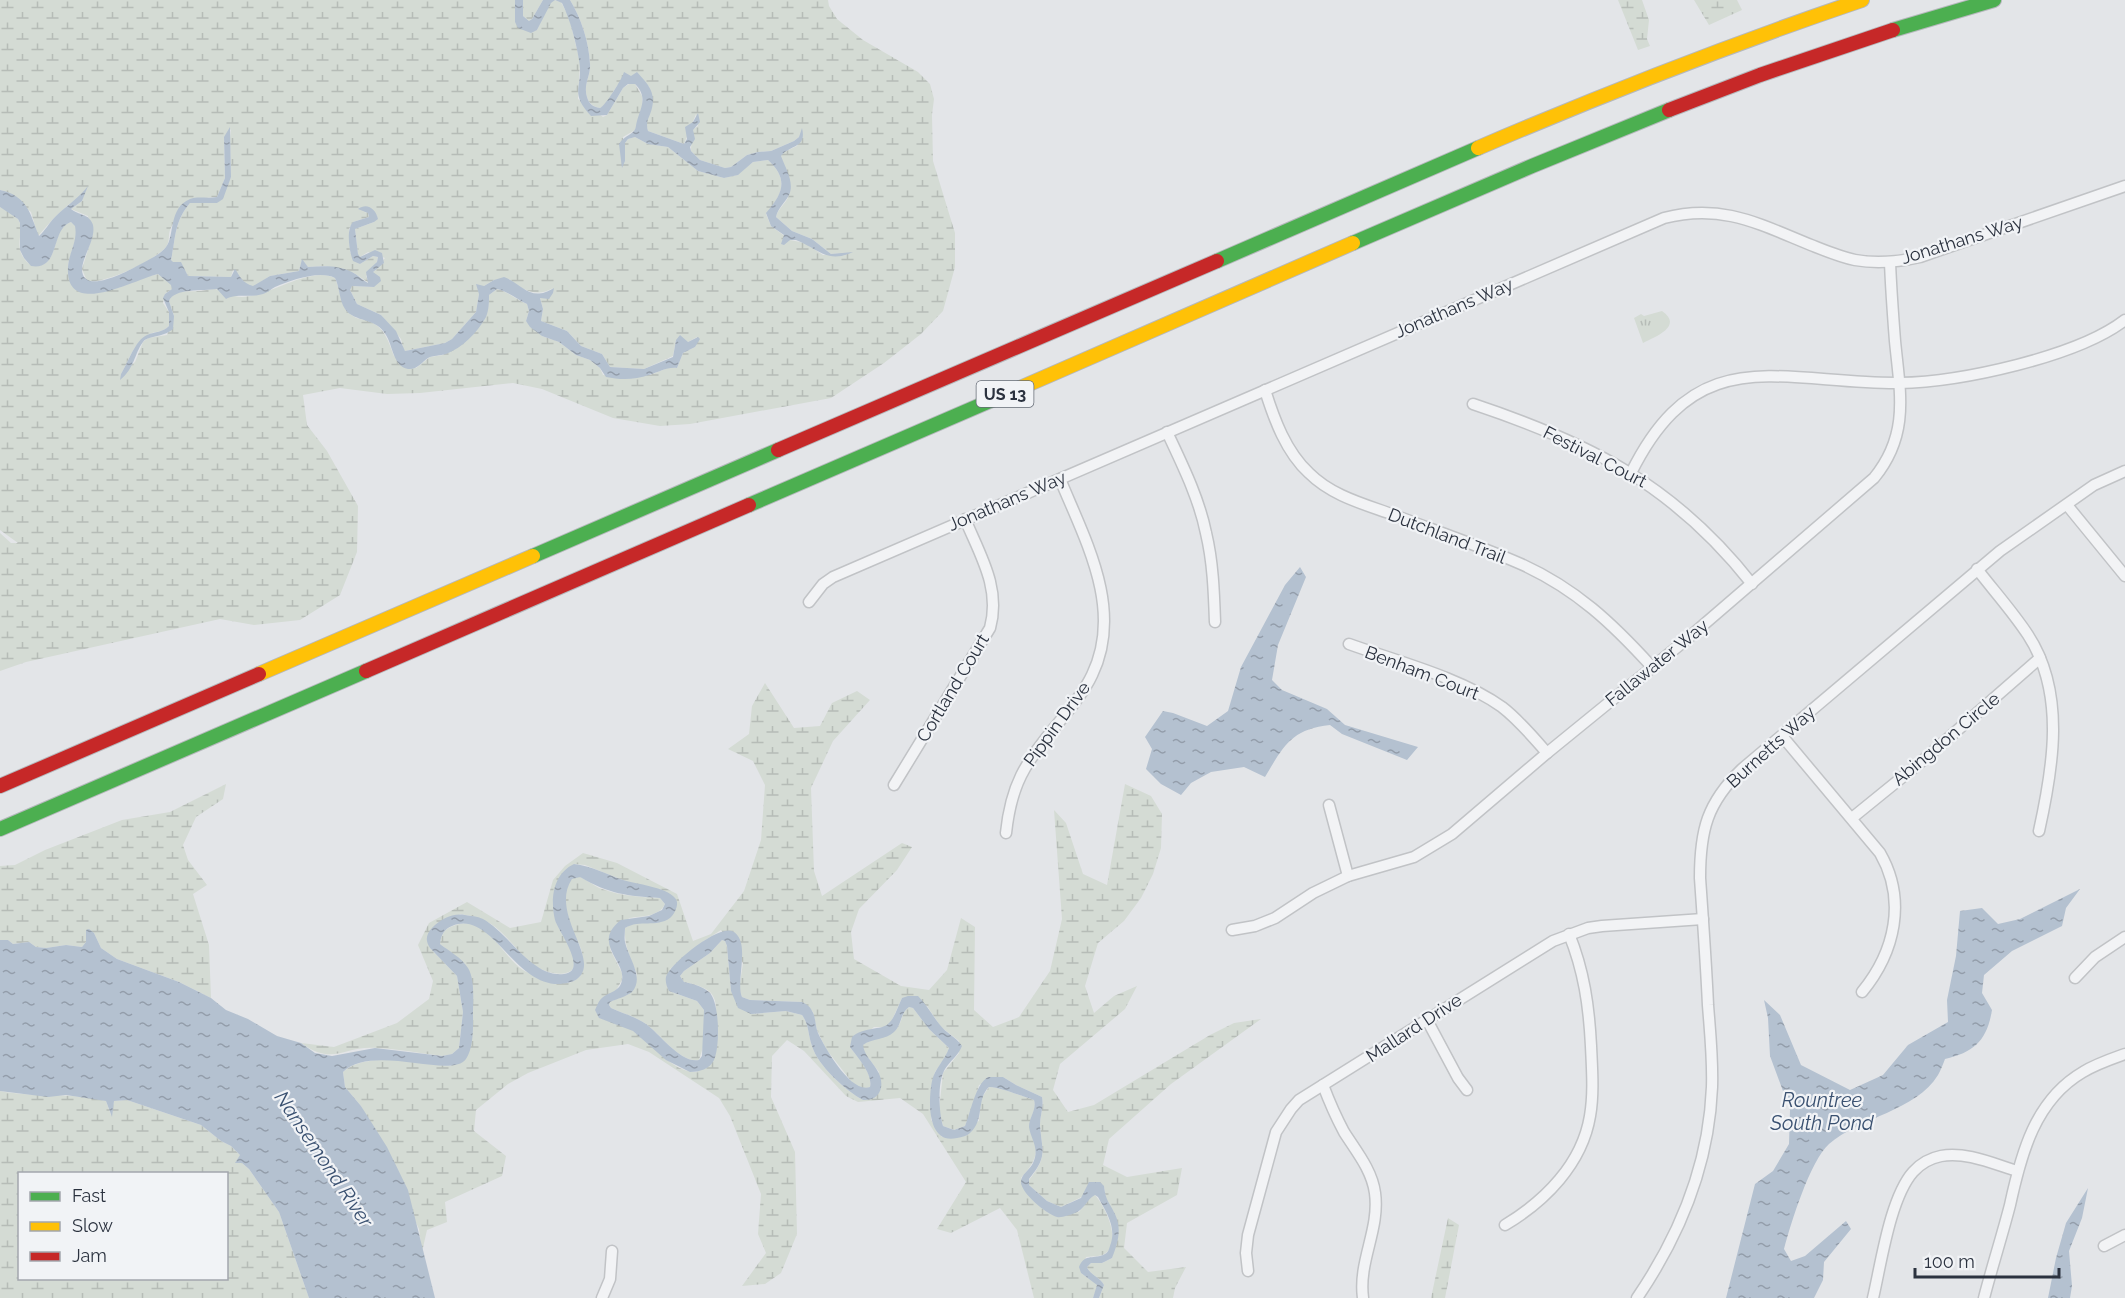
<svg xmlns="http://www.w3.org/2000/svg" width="2125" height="1298" font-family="Raleway,sans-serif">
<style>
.wetland{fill:url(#wetland-marsh);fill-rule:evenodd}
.park{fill:url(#park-tufts)}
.water{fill:url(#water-ripples)}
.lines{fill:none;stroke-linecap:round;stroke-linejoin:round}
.street-casing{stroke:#c1c3c6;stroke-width:13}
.fast-casing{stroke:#b5b8bc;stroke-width:16}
.slow-casing{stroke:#b5b8bc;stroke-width:16}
.jam-casing{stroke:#b5b8bc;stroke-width:16}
.street{stroke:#f2f3f5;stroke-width:10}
.fast{stroke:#4caf50;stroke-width:14}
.slow{stroke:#ffc107;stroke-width:14}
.jam{stroke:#c62828;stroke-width:14}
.labels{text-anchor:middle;stroke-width:4.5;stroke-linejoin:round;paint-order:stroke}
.shield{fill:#f1f3f6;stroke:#666c76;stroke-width:1.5}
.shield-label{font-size:16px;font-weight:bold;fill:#2b323f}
.street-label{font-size:18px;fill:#2b323f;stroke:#f1f3f6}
.water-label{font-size:20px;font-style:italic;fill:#395070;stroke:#f1f3f6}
</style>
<defs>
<pattern id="wetland-marsh" width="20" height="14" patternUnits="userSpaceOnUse" patternTransform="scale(1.5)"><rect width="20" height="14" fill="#d4dbd4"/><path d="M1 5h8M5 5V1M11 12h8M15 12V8" fill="none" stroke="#b6bcb7"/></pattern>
<pattern id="park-tufts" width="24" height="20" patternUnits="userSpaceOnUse" patternTransform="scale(1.5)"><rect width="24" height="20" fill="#d4dbd4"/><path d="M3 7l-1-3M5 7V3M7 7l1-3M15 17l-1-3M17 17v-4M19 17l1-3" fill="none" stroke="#b6bcb7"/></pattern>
<pattern id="water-ripples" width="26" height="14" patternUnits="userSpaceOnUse" patternTransform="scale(1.5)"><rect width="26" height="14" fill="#b4c1d0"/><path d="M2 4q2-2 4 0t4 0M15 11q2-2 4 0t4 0" fill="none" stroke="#939daa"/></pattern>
</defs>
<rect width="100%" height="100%" fill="#e3e5e8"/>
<g class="wetland">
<path d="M0,0H515V22L537,30L550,3L554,0L561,2L569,17L580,62L578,99L603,117L607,115L623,88L629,84H635L642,96L643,107L635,130L623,137L625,161V143L628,139L635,137L648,144L668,147L698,171L724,178L737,175L753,162L768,160C789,179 783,194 766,214L771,226L790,240L805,243L823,255L851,252L831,254L812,239L792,231L776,217C778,208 786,204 789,195C793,183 785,167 780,156L784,152L797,146L801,129L799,137L794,141L771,151L758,152L747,155L731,167L725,168L700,160L691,151L692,130L698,126L696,114L684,144L648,131L646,123L652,107L649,86L622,81C612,88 611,103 600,108C594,107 589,104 587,97C583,85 591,75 590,64C589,42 581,18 570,0H828L829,6L837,19L863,40L918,72L930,84L934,99L932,115L933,161L955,233V267L943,311L921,334L884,363L831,398L690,424L660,426L613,418L542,389L513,383L420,393L387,394L340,388L303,395L307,425L327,451L358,506L357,552L340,595L300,620L254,625L220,619L26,662L0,671V533L11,543H18L0,530V207C6,210 16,215 19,221C25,234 12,246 27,262C32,267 37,267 44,264C59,255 53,227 71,222L76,226L77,234L68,264L72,284L118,288L146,277L158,274L172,285V289L165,294L163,303L169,312V326C161,334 156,330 148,335C133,343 129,361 121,374L135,362L143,342L148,338L167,335L174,316L169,301C174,288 186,292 197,291C203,291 210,289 215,289C224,290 232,297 242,297C269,297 310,265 335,278C341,291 340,307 353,316C358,320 366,319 371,322C385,328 389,343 394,356L416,368L430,357L443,355L488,309L489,295L497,289C509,292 516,300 527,304L529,311L526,321L542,336L559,342L576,355L590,360L600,368L603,375H650L670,367L677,368L683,353L695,347L697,337L688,342L676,340L673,356L644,369L610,367L602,354L581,346L567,331L541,321L543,309L540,298L553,288C537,298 522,290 509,279L494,280L484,286L479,294L476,312L452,339L445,343L405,351L403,348L401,339L381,315L357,304L350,290L351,286L374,287L373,272L385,258L368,252L360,257L358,255L355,229L374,222L377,215L360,211L368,213L369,217L353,222L349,229L350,252L360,264L373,256L378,257L377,262L366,276L369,283L354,273L326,266L308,267L302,260L299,271L270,276L253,287L247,285L233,270L231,277L188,276L181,263L172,262L171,260C176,237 174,222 190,203H217L231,177L230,138L231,129L224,138L225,178L217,197L191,199C185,208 174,219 170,230C168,236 170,242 166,247C156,260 103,285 87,281L82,269L92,237L88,216L71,209L82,201L86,189L78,199L68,205L53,219L38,236L31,212L7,192L0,190Z"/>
<polygon points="523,0 543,0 532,19 529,21 523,16"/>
<polygon points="1618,0 1642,0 1649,20 1647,39 1650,46 1638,50"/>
<polygon points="1694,0 1737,0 1742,10 1709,25"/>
<path d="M765,683L794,728L820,726L832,703L857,691L870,700L833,741L811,788L814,871L822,896L902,843L912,847L897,870L859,909L851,932L854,959L901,986L929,990L947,970L961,918L975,927L974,1010L993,1027L1019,1017L1050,971L1062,919L1054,810L1066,823L1083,874L1107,885L1125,784L1151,796L1162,814L1161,848L1153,874L1141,898L1124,921L1098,943L1085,986L1094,1013L1114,996L1137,986L1125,1009L1060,1064L1053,1090L1068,1112L1094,1105L1210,1035L1234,1023L1261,1019L1171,1084L1109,1139L1103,1165L1127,1177L1182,1168L1177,1195L1127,1223L1124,1248L1148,1272L1186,1267L1175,1288L1173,1298H1099L1104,1285C1100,1277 1090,1275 1087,1267L1091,1263H1102L1112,1258L1115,1214L1106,1200L1104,1186L1061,1207L1047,1201L1029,1185V1180C1048,1156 1042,1152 1040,1125C1040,1115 1044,1107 1042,1097L1016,1085L1003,1077L979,1085L971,1112L965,1126L954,1130L943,1126L939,1110L943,1073L959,1053V1041L941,1027L927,1006L902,998L892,1020L887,1027H874L850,1047C858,1058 873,1073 870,1087L864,1089L859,1088L851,1081L826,1049L817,1030L813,1012L802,1002L750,1000L742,997L739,989L743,963L721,930L704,941L670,969L669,991L697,1001L704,1010V1044L699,1060C681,1064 660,1034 646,1024C636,1017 622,1013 611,1008L609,1005L610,1002L631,992L637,974C630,958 624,945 625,928L633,923H657L677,902L585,865L574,864L555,920C561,932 571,946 574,959C578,982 545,973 535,966C518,954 508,935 491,924C480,917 472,916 460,914L430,948L457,976L463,1012L459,1048L452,1054L442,1056C420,1053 398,1049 377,1048C343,1045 335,1067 301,1043L334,1047L397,1023L429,999L433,981L418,945L429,923L467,902L510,928L541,922L553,880L565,866L583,853L617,863L677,894L693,941L711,934L744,891L761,840L765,785L753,761L728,749L749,734L752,706Z"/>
<polygon points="226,784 223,799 196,817 183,845 188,860 207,885 193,894 209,945 211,998 179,982 117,959 101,948 94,933 86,931 86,942 82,947 66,945 46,948 36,947 29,942 13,944 8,940 0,940 0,866 15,865 45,850 122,820 170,812"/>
<path d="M576,876C586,878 593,886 602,889C621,896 640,897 660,898L665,904C659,917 642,916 629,918L610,949L622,973V980L600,1018C611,1022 625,1025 635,1032C654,1044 672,1073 697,1072C704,1053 727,1009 710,992C703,986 693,984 684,982L680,976L684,971L710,953L722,940L725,941L727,946L731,991L751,1014L786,1011L802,1015C809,1024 808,1035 812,1046C818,1066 845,1090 863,1100L879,1072L863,1051V1045C873,1037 888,1039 897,1028C903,1021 901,1012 909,1007L913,1008L929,1029L949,1048L946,1056L935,1072L931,1095V1120L942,1137L979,1121L981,1099L989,1087C997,1086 1024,1097 1034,1100C1037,1109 1031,1114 1030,1124C1029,1128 1032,1133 1034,1138C1040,1154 1032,1166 1021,1178L1049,1213L1079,1212L1091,1196L1095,1195C1105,1206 1122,1241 1106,1253C1101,1257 1092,1256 1086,1257L1081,1273L1098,1285L1093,1298H1034L1017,1230L1000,1208L951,1233L937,1229L966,1182L923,1114L900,1098L858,1102L846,1096L804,1051L787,1040L772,1056L771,1097L795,1152L797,1234L781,1273L765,1284L742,1286L766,1253L758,1234L761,1194L730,1116L719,1098L649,1052L628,1044L586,1050L528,1073L508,1084L476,1110L474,1131L506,1156L502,1176L445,1202L447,1222L427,1230L422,1252L419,1229L361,1106L345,1087L343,1072C366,1051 420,1063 450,1066L469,1052L473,1012L465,964L440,944C441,935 444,929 453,926C486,912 502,957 523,970C529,974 562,984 568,983C573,982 577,979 580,976C581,968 583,959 582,952C579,941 571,931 568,920C565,907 562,884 576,876Z"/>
<path d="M0,1091C35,1098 71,1092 106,1101L111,1115L114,1101L127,1100L201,1125L221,1141L231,1146L240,1155L242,1163L249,1169L279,1212L309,1298H0ZM20,1174H226V1278H20Z"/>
<polygon points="1448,1218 1459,1225 1445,1298 1431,1298"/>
</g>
<path class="park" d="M1662,311C1684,326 1655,337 1643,343L1634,318L1641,314L1644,316Z"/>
<g class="water">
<path d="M515,0H523V16L529,21L532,19L543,0H570C581,18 589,42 590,64C591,75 583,85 587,97C589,104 593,107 600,108C606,105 622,79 624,72L631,76L637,72C647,83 656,92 652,108C650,117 645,121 648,131L684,144L687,139L685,127L693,122L698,113L700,122L693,130L695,139L690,147L691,151L700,160L725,168L731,167L747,155L758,152L771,151L794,141L799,137L802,128C807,149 790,144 781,156C785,167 795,183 789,195C784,204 778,208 776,217L792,231L812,239L831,254L853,252C827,264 819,249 796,240H790L784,245L781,244L784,235L771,226L766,213C783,194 789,179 768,160L753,162L738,175L724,178L698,171L668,147L648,144L635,137L628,139L625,143V161L622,168L619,144C623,137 629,136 634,131C636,129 636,124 637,121C641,107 648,97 635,84H628L623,88L607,115L591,116C568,91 584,88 579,60C576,42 570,19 562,3L555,0L551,3L537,30L531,33L518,28L515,22Z"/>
<path d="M230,127L231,177L223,199L217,203H190C174,222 176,237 171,260L173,262H181L188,276L231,277L235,269C240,276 242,283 253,286L270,276L299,271L302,259L308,267C324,266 338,265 352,272C358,275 362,280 368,283L366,272L377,262L378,257L373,256L360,264L353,261C349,251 346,229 353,222L369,217L368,213L358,209C367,202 376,209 378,219L374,222L355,229L358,254L360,257L375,250L382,253L384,263L373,272L380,277L381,281L374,287L352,286L350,290L357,304L381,315L396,331L405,351L445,343L452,339L476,312L479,294L476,284L484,286L494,280L504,277C523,284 530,303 554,288L553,293L549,299L540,298L543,309L541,321L567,331L581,346L602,354L610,367L644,369L673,357L676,340L680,335L688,342L698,337L700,339L695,347L683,353L677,368C666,367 660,372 649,375C635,380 620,380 606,377L600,368L590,360L576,355L559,342L542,336L530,327L526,321L529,311L527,304C516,299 509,292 497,289L489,295C489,302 489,310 486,317C477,333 462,348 446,354C440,356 433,355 428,358C422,362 417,370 408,369C393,366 393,346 386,335C376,317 355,323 345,309C339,300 340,288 335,278C320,270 291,280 275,287C271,289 267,293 263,294C251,298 236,293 226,299L217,289C203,291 174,288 169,301L174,316L173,329C163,338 148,335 143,342C134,354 135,368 120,380L121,374C128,363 135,340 147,335C156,331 162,333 169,326V312L163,298L165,294L172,289L171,285L158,274C135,279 65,320 68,267C69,252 78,241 75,226L71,222C50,229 61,271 31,266L24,258L20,250V223L18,219L0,207V190C28,196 30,214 39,236C45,231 49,223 55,217C66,206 78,199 88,186L82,201L71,209C78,215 90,214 93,225C96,239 83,255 82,269C82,296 128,271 139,265C148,260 160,255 166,247C175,236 168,208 190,199C198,196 208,199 217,197L225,178L224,137Z"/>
<path d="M1300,567L1306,577L1278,645L1272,680L1282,690L1327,709L1345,725L1418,747L1407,760L1342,734L1330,725C1291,729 1283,747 1265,777L1244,767L1211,772L1191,783L1181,795L1161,784L1146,769L1152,749L1145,737L1163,711L1173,713L1207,726L1228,711L1241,667L1285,585Z"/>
<path d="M574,864C591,866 606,874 623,880C636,884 666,887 675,898C680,903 675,914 670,918C656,928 640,919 625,928C625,933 624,938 625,942C628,957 645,978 632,992C627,996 617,999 610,1002L609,1005L611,1008C622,1013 636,1017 646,1024C660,1034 681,1064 699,1060L702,1056L704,1010L697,1001L669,991C667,987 665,982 666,977C669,964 718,925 732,931C752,940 735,981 742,997L750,1000L802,1002C806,1004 810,1006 812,1011C816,1017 815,1026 818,1033C825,1048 851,1094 870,1087C873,1074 858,1058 850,1047L852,1037C863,1027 882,1030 888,1024C895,1018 898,1006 902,998L908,996H918C927,1005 932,1015 940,1025C946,1033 956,1037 962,1046C958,1056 950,1061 945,1069C937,1082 939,1113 943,1126L954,1130L965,1126C971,1112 975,1085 988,1077H1003L1016,1085L1042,1097C1044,1107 1040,1115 1040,1125C1042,1152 1048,1156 1029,1179V1185L1047,1201L1061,1207L1081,1198L1089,1182H1100L1104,1186C1106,1202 1109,1201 1115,1214C1122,1229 1118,1243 1112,1258L1102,1263H1091L1087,1267C1090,1275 1100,1277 1104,1285L1099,1298H1093L1097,1285L1081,1273L1079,1267C1084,1254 1092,1259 1103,1255C1109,1253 1109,1248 1111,1243C1116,1226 1106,1212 1098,1197L1095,1195C1087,1199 1084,1210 1075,1213C1069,1215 1062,1218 1057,1217C1046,1214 1021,1193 1021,1182C1021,1174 1030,1170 1033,1163C1040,1148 1031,1140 1029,1127C1029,1117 1037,1110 1034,1100C1024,1097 997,1086 989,1087C976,1099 985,1120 970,1133C967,1136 962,1137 957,1138C927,1145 928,1101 932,1081C935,1068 945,1060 949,1048L929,1029L913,1008L909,1007C900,1013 902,1025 894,1032C886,1040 872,1038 863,1045C864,1055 872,1061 877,1070C886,1084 881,1101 863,1100C845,1090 818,1066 812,1046C808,1035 809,1024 802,1015L786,1011L751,1014L738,1008L731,991L727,946L725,941L722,940L710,953L684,971L680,976L684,982C693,984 702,986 709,992C720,1002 720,1047 714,1060C710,1069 699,1072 690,1072L666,1060L633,1031L599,1018L595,1010C597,1006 599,1000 602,998C610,991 620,992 622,980C626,961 591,943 621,920L649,916L662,910L665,904L660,898C627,896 609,894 580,877L572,879C550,912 596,954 581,975C576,982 568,983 560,984C513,986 492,909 452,926C444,929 441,935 440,944C449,951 462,958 468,968C475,979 473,1000 473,1013C473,1027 474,1047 466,1059C451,1080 373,1043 343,1072L345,1087L361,1106L387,1147L408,1190L435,1298H309L279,1212L249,1169L242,1163H235L240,1155L231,1146L221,1141L201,1125L127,1100L114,1101L112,1117L106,1101L66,1095L48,1097L0,1091V940H8L13,944L29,942L36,947L46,948L66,945L82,947L86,942V930L89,929L94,933L101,948L117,959L179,982L211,998L226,1010L248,1019L277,1036L301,1043L315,1053L332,1056L375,1048L442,1056L452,1054L459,1048L463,1012L457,976L430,948C425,940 426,935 432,928C441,919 452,913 465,915C471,916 477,916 483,919C509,933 532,978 564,974C589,971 558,931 555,920C550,899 553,874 574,864Z"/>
<path d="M2080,889L2066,908L2062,926L2012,951L1984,975L1982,993L1992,1010C1987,1040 1975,1052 1945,1059C1943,1064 1941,1070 1938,1075C1916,1111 1860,1117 1829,1144C1810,1161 1791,1223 1784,1249L1791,1261L1805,1256L1846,1221L1851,1229L1824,1262L1823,1280L1814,1298H1726L1755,1184L1773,1171L1789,1144L1790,1110L1770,1056L1768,1018L1764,1000L1780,1015L1801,1065L1850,1090L1883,1075L1908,1045L1948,1022L1947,1000L1956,956L1960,911L1982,908L1998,924L2020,919Z"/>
<polygon points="2088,1188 2082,1218 2069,1251 2072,1286 2070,1298 2048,1298 2056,1258 2066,1223"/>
</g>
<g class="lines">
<defs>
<g id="street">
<path d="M1265,390C1274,419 1286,452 1309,473C1332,496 1364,504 1394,515C1436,531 1480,546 1521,564C1576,589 1612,623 1652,667"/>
<path d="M1473,404C1590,443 1674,485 1752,584"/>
<path d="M1167,432C1182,464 1199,498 1206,533C1213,562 1214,593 1215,622"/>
<path d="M1631,473C1698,338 1780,384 1899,383C1960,382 2077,357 2125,320"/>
<polyline points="2067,505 2125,576"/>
<path d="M1977,569C1994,591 2013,612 2028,635C2066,693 2053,768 2039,831"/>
<path d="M809,602L823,584L833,577L1664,218C1722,203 1759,224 1811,245C1826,251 1840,257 1855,260C1877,264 1898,262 1920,257L2125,186"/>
<path d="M1349,644C1396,661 1462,678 1502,707C1519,720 1533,737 1547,753"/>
<path d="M1782,736L1880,853C1907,900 1895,952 1862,992"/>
<path d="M894,785L990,628C1001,588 980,555 965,519"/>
<polyline points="1329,805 1348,876"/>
<polyline points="1852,818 1921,762 2040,658"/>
<path d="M1006,833C1011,785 1025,763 1055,727C1068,711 1083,694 1092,675C1124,609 1085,540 1060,479"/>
<path d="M1232,930L1255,926L1275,918L1313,893L1348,876L1414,857L1452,834L1547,753L1687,639L1874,478C1910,434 1900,393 1895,341C1893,315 1891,289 1890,262"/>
<polyline points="2075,978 2095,957 2125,937"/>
<polyline points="1427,1020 1458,1078 1467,1090"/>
<path d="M1323,1085C1329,1101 1336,1117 1344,1132C1356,1151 1372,1170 1375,1193C1380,1230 1358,1261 1363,1298"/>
<path d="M1505,1225C1545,1201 1582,1164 1590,1116C1594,1093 1592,1069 1591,1046C1589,1006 1584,971 1569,934"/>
<polyline points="2104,1246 2125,1235"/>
<polyline points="1248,1271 1246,1253 1248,1235 1276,1132 1291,1109 1299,1100 1553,941 1588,928 1602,926 1703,919"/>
<polyline points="602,1298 610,1279 612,1251"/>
<path d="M1637,1298C1680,1235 1709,1164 1712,1087C1713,1059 1710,1032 1708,1005C1706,962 1703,920 1700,878C1700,830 1707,803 1742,769L2000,551L2094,485L2125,471"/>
<path d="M1873,1298C1881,1264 1890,1198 1913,1172C1920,1164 1931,1158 1941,1156C1965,1151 1994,1164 2017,1171"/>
<path d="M1984,1298C1992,1267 2002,1236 2010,1205C2021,1154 2035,1100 2083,1072C2096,1064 2111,1059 2125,1054"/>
</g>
<g id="fast">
<polyline points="1893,30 1994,0"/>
<polyline points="1353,243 1532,166 1669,110"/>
<polyline points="1217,261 1478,148"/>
<polyline points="749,505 1020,388"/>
<polyline points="533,556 778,450"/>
<polyline points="0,829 366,671"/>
</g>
<g id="slow">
<path d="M1478,148C1604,94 1732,44 1862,0"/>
<polyline points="1020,388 1353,243"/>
<polyline points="259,674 533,556"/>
</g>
<g id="jam">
<polyline points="1669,110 1760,75 1893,30"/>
<polyline points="778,450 1217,261"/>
<polyline points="366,671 749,505"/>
<polyline points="0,786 259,674"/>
</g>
</defs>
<use href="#street" class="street-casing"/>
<use href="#fast" class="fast-casing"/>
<use href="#slow" class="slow-casing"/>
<use href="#jam" class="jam-casing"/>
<use href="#street" class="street"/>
<use href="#fast" class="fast"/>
<use href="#slow" class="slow"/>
<use href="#jam" class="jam"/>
</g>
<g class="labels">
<rect class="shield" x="976.5" y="381" width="57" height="26" rx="4.5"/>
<g class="shield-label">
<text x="1005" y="400">US 13</text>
</g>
<g class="street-label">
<text transform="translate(1962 240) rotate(-17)" y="6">Jonathans Way</text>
<text transform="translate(1454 308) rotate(-23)" y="6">Jonathans Way</text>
<text transform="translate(1595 457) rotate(27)" y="6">Festival Court</text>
<text transform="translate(1007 501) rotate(-23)" y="6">Jonathans Way</text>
<text transform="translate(1447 536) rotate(21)" y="6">Dutchland Trail</text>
<text transform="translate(1657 663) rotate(-39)" y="6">Fallawater Way</text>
<text transform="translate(1422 673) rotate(21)" y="6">Benham Court</text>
<text transform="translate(953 688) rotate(-59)" y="6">Cortland Court</text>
<text transform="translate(1057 724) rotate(-54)" y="6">Pippin Drive</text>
<text transform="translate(1946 739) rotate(-40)" y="6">Abingdon Circle</text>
<text transform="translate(1771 747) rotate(-42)" y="6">Burnetts Way</text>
<text transform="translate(1414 1028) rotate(-33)" y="6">Mallard Drive</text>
</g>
<g class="water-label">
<text x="1822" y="1107">Rountree<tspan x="1822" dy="23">South Pond</tspan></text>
<text transform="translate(324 1159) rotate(56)" y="7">Nansemond River</text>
</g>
</g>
<rect x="18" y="1172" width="210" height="108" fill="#f1f3f6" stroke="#a2a6ad" stroke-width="1.5"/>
<rect x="30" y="1192" width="30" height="9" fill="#4caf50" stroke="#a2a6ad" stroke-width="1.5"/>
<text x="72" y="1202" font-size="18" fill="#2b323f">Fast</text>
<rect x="30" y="1222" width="30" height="9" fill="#ffc107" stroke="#a2a6ad" stroke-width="1.5"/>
<text x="72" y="1232" font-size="18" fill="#2b323f">Slow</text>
<rect x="30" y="1252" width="30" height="9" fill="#c62828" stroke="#a2a6ad" stroke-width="1.5"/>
<text x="72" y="1262" font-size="18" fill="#2b323f">Jam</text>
<path d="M1915 1268v9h144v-9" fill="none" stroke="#2b323f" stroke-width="3"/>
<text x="1924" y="1268" font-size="18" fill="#2b323f" stroke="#f1f3f6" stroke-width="4.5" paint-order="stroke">100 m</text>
</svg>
